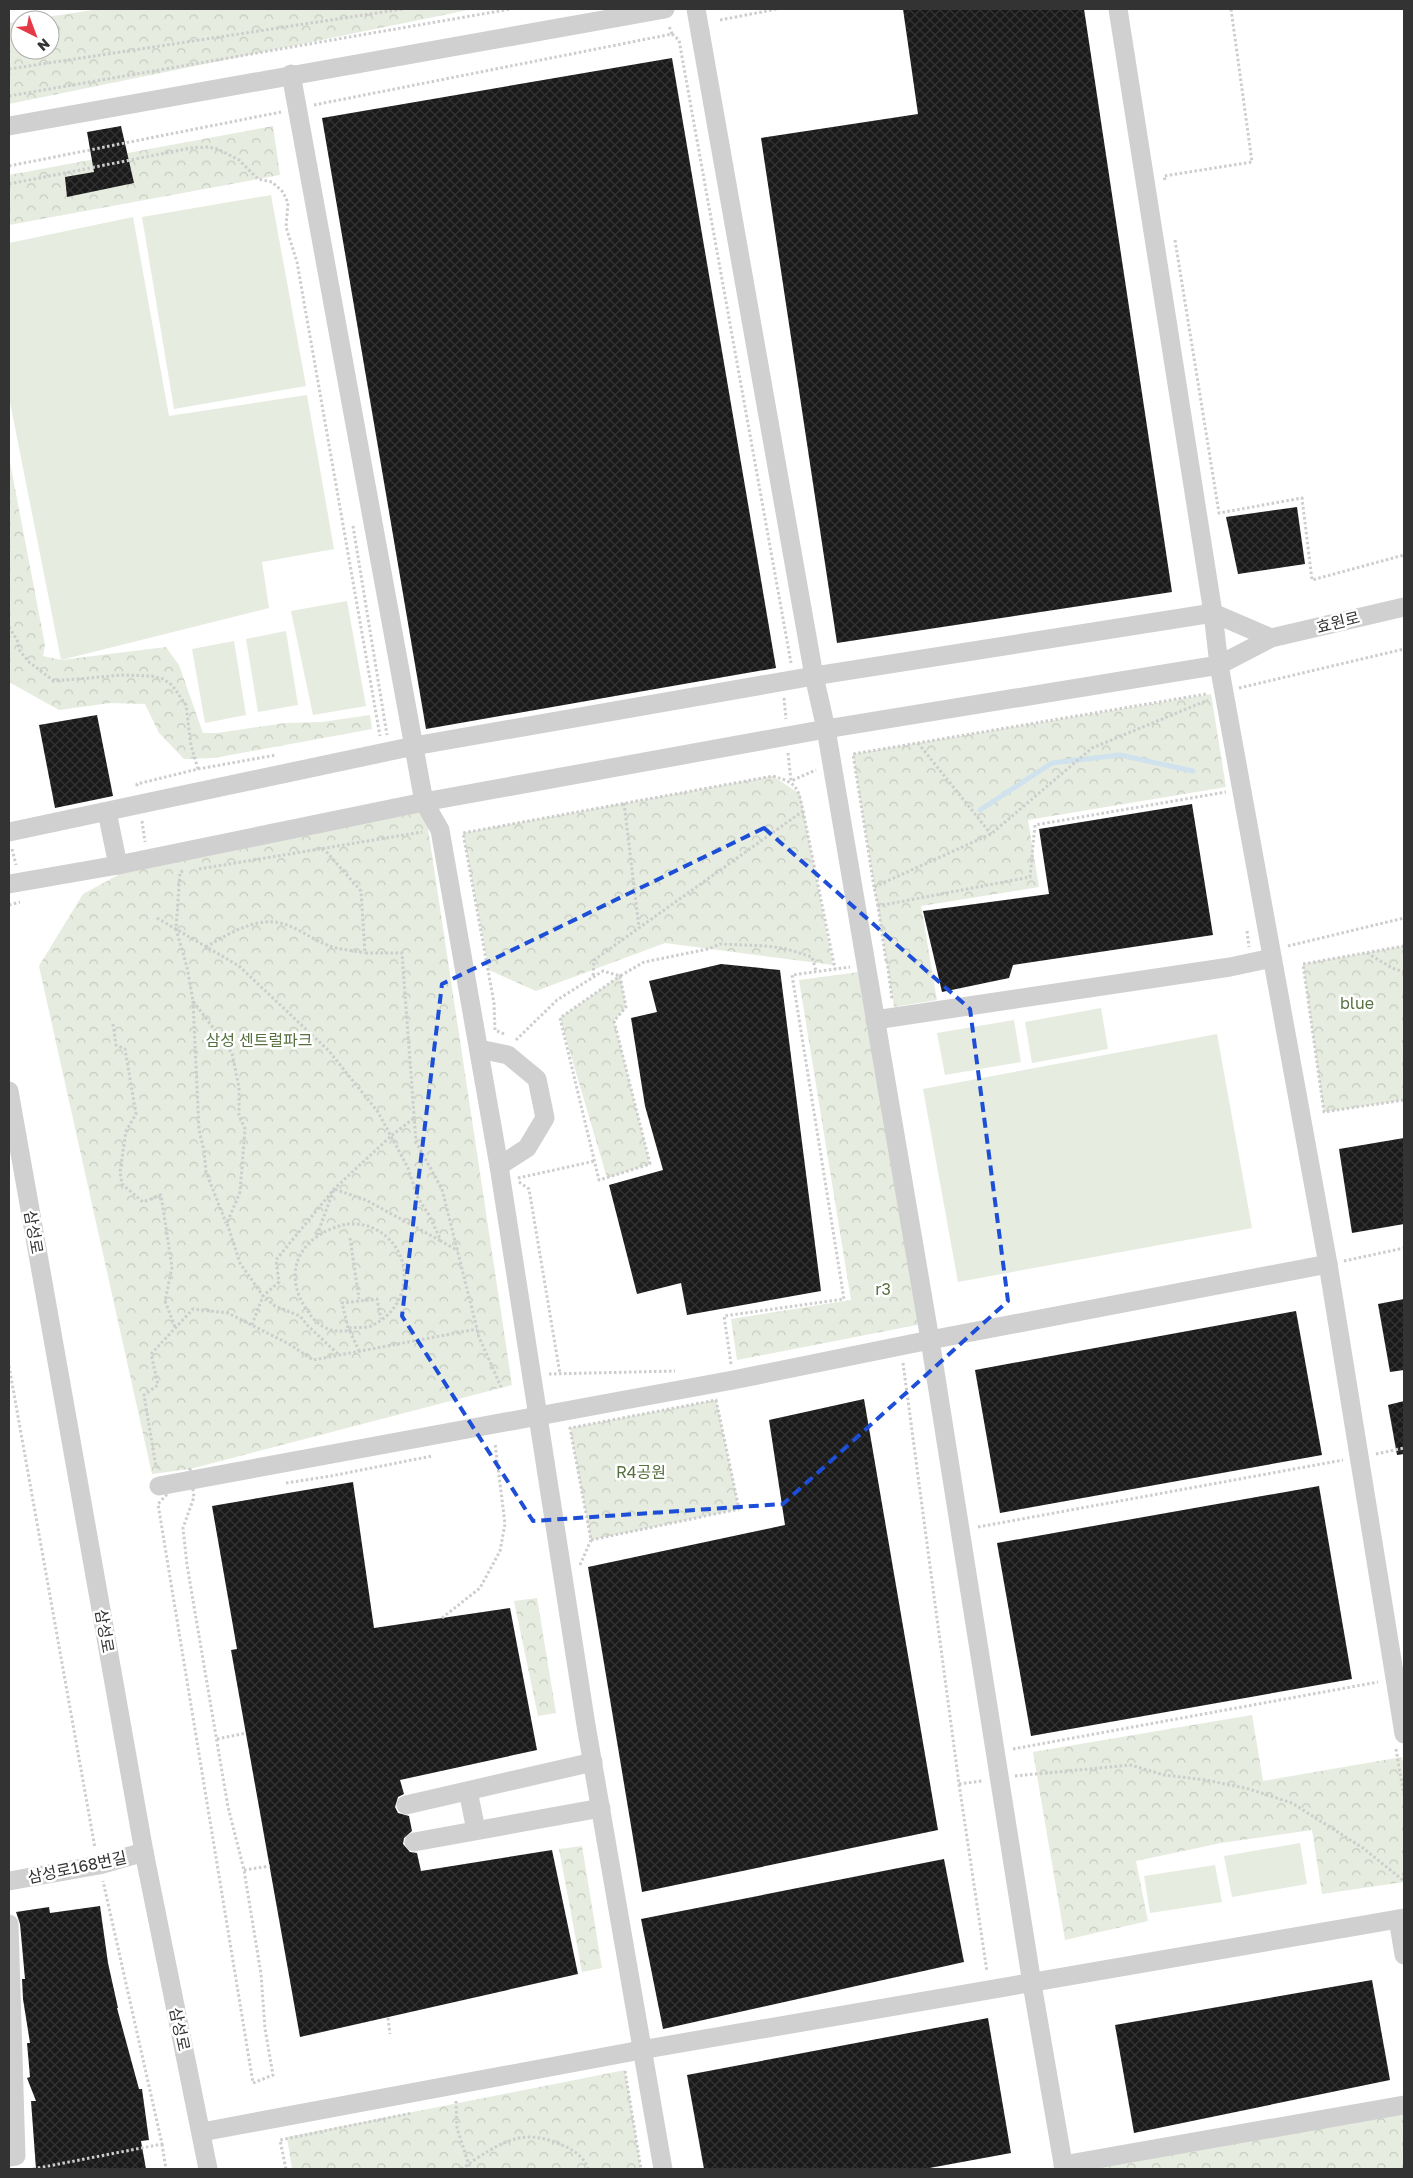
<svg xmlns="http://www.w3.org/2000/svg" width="1413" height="2178" font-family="'Golos Text','Noto Sans KR',sans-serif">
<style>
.park{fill:url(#park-crowns)}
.pitch{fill:#e6ecdf}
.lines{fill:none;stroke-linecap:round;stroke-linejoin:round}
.stream{stroke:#cfe2ee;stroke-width:5}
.building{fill:url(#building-cross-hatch)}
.path{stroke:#cdcdcd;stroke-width:3;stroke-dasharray:2.5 2.5;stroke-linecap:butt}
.minor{stroke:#d0d0d0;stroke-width:19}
.marked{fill:none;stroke:#1d4ed8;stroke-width:4;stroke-dasharray:10 6;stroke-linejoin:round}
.labels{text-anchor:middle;stroke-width:5;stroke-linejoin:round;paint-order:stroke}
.street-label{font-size:16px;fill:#333;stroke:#fff}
.park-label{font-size:16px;fill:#56703f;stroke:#fff}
</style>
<defs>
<pattern id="park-crowns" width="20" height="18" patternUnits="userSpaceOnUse" patternTransform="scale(1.25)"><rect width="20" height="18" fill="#e6ecdf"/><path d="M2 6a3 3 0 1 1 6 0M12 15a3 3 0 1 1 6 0" fill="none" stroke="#c6cbc0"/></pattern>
<pattern id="building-cross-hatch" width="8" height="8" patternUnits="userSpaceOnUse" patternTransform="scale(1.25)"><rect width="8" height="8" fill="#1a1a1a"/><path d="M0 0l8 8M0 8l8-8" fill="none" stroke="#333"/></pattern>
</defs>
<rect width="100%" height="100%" fill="#fff"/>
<g class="park">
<polygon points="100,9 473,9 9,104 9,23 20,21 20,50 50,50 50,20 26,20"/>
<polygon points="273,126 280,175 9,225 9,175"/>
<polygon points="9,457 45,645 43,656 61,660 166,647 179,665 203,733 217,733 285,723 322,722 370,715 372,729 214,758 184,759 159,733 145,704 110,703 59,710 9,682"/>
<polygon points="1211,694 1226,787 1028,820 1039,887 921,906 937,1000 894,1007 853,754"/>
<polygon points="773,776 800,794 833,965 665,943 536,991 489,970 463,833"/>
<polygon points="424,802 512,1385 190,1469 152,1474 39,966 83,894 148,859"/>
<polygon points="1404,946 1404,1100 1324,1112 1303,964"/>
<polygon points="859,972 922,1324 737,1360 731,1319 851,1300 799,980"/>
<polygon points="620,976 626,1007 614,1021 650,1164 607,1178 560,1018"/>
<polygon points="716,1400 739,1509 591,1540 570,1428"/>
<polygon points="537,1598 556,1713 538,1716 514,1601"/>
<polygon points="1252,1715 1263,1781 1402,1757 1404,1774 1404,1882 1322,1894 1312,1830 1221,1843 1136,1861 1148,1921 1065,1940 1033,1752"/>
<polygon points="582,1846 602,1968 582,1972 559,1849"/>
<polygon points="625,2070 641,2169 292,2169 287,2137"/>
<polygon points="1404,2109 1404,2169 1086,2169"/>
</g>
<g class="pitch">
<polygon points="271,195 306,386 174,409 142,217"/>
<polygon points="133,217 169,416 307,395 334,549 262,562 269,608 61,660 9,397 9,243"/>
<polygon points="347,601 366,706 313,715 291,611"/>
<polygon points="286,631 298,705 258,712 246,639"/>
<polygon points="234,641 246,715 205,723 192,649"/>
<polygon points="1101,1008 1108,1049 1032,1063 1025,1022"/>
<polygon points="1014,1020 1021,1062 945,1075 937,1033"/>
<polygon points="1217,1034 1252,1228 958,1282 923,1089"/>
<polygon points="1300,1843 1307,1884 1232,1897 1224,1856"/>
<polygon points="1215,1865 1222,1902 1150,1913 1144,1876"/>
</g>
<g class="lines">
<polyline class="stream" points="980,810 1052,763 1120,755 1193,771"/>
</g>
<g class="building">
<polygon points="903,9 1084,9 1172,592 837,643 761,138 918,114"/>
<polygon points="672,58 776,668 426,729 322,118"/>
<polygon points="121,126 134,183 67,197 65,177 94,172 87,132"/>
<polygon points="1297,507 1305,564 1238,574 1226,517"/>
<polygon points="97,715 113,796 55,808 39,725"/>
<polygon points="1192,804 1213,935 1013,965 1009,978 942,992 923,911 1049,894 1039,829"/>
<polygon points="721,964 780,970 821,1291 687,1315 681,1283 637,1294 609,1185 663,1170 645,1106 631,1018 657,1012 649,981"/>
<polygon points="1404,1138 1404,1224 1352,1233 1339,1149"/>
<polygon points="1404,1299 1404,1370 1390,1372 1378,1304"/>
<polygon points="1296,1311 1322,1455 1000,1513 975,1370"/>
<polygon points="864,1399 938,1830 642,1892 588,1567 785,1525 769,1420"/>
<polygon points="1404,1401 1404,1454 1397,1455 1388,1405"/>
<polygon points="353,1482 374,1628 510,1608 537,1750 400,1780 404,1794 398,1797 395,1807 398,1813 409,1816 412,1831 404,1838 403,1844 410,1852 417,1853 421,1871 552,1850 578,1974 300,2037 231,1650 237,1649 212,1506"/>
<polygon points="1319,1486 1352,1679 1031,1736 997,1543"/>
<polygon points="944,1859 964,1962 663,2029 641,1919"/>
<polygon points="100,1906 108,1963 118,2008 117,2008 139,2089 142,2089 149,2140 141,2141 146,2169 36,2169 31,2101 36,2101 27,2078 30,2077 27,2043 30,2043 23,1999 22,1979 25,1979 20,1924 16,1912 49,1907 50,1913"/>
<polygon points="1372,1980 1390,2080 1134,2133 1115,2025"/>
<polygon points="988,2018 1011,2153 924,2169 704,2169 687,2075"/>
</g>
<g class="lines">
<g class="path">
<polyline points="720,20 777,9"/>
<polyline points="672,34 679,40 791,663"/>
<polyline points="9,69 403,9"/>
<polyline points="9,96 511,9"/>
<polyline points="314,105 672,34 669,26"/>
<polyline points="9,166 281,112"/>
<polyline points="1165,180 1164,176 1252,162 1231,9"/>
<polyline points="9,184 191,148 207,147 218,149 239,160 258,179 272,182 283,192 288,203 286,227 297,262 380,736"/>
<polyline points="1175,240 1219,513 1302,498 1312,580 1404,555"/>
<polyline points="353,526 387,735"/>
<polyline points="9,627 17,640 20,651 29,662 54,681 123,675 152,676 163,679 172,685 186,705 191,746 198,769 137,784 137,788"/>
<polyline points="1239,688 1404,649"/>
<polyline points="784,698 786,719"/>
<polyline points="918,743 991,834"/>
<polyline points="788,753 791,781 816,770"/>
<polyline points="198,769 276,755"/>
<polyline points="624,803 639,928"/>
<polyline points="803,811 835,969"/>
<polyline points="142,821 145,842"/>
<polyline points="323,848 361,891 365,953 402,953 416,1142 442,1189 479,1337 502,1389"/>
<polyline points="12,849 16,865"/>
<polyline points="199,869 422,832"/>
<polyline points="183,871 180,872 176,929 187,967 193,1001 232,1053 239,1088 239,1115 245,1129 240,1192 227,1223 240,1263 263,1296 275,1306 300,1316 308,1326 339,1355"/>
<polyline points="874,887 853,754 1206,694"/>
<polyline points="9,905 20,902"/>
<polyline points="878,906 874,887 991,834 1092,748 1208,700"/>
<polyline points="157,918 239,966 329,1051 378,1112 408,1168 418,1198 429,1215 441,1241 458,1251"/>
<polyline points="1247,931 1249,947"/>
<polyline points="1288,946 1404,918"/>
<polyline points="1404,946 1303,964 1324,1112 1404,1100"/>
<path d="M206,947C226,935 251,920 274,922C292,923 311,939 327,945C339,950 352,950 365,953"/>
<polyline points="1367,953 1392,968 1404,972"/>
<polyline points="886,961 878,906 1030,877 1035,825 1226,792"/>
<polyline points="887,961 892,999"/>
<polygon points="620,976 626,1007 614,1021 650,1164 599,1180 560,1018"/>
<polyline points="193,1001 199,1130 204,1151 206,1172 226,1223"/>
<polyline points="113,1024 116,1045 125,1049 136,1114 126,1131 120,1172 122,1184 143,1202 161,1195 172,1267 165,1301 175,1327"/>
<path d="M504,1034L495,1030L494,1003L463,833L773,776C797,783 798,787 803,811L594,960L593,977"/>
<polyline points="516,1040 557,1000 603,971 620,976 644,962 708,949 720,944 767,946 787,949 812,957 816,971"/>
<polyline points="518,1178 595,1161"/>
<polyline points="519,1182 529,1189 560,1374"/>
<path d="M347,1224C356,1224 365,1224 373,1228C416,1248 414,1307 371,1326C365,1328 355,1327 348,1328L350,1331C341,1331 333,1332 324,1327C314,1322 307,1311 302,1302C282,1263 308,1232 347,1224Z"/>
<polyline points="317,1235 334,1189 366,1200 441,1241"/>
<polyline points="350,1238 359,1299"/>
<polyline points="1344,1261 1404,1248"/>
<polyline points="252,1325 263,1296 279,1282 276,1260 334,1189 391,1136 414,1118"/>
<polyline points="348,1328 342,1303 377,1299 381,1319"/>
<polyline points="350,1331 359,1351"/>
<polyline points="903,1363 959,1784 987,1972"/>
<polyline points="731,1364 724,1316 844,1299 792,975 850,967"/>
<polyline points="9,1366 95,1848"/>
<polyline points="549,1374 675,1371"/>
<polygon points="716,1400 739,1509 591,1540 570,1428"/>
<polyline points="1376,1454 1404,1448"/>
<polyline points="159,1467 156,1467 144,1395 158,1385 151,1354 193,1309 228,1313 289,1344 313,1360 477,1329"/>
<polygon points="190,1469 194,1497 183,1528 187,1565 228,1807 244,1870 261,1974 265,2029 273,2075 253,2083 158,1504"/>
<polyline points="286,1483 331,1476 432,1456"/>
<polyline points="978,1527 1343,1460"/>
<polyline points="580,1565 591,1540"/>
<polyline points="442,1618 480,1588 500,1551 505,1524 495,1443"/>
<polyline points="217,1739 246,1733"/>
<polyline points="1013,1749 1378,1682"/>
<polyline points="1396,1749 1404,1795"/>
<polyline points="1015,1776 1131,1765 1164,1775 1206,1780 1249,1789 1292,1803 1363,1848 1404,1881"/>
<polyline points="959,1784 982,1781"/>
<polyline points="244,1870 270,1866"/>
<polyline points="388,2018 390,2034"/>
<polyline points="625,2071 641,2169"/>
<polyline points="456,2101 457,2128 469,2165 469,2169"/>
<polyline points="162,2144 166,2169"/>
<polyline points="33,2169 162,2144 103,1881"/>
<polyline points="286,2169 280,2140 412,2113"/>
<path d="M461,2169C467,2166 471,2162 477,2158C509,2138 527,2129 564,2146C574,2150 585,2158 588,2169"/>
</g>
<g class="minor">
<polyline points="696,9 814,676 826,729 930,1340 1032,1984 1064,2169"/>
<polyline points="1118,9 1213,613 1219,665 1328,1264 1404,1734"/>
<polyline points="291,74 424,802 440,830 499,1166 586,1725 663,2169"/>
<polyline points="9,126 665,9"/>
<polyline points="107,812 118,865"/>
<polyline points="9,832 414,746 814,676 1213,613 1271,638"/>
<polyline points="9,884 118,865 424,802 826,729 1219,665 1271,638 1404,607"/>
<polyline points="875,1020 1230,967 1272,958"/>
<polyline points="479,1049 508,1055 537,1079 545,1118 527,1148 499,1166"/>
<polyline points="9,1091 144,1852 208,2169"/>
<polyline points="159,1486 733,1380 930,1340 1328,1264"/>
<polyline points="468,1791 476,1830"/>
<polyline points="406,1805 593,1762"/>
<polyline points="414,1842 601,1808"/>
<polyline points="9,1881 99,1865 144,1852"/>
<polyline points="1398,1919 1404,1955"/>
<polyline points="9,1924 16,2156 9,2157"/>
<polyline points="202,2132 641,2050 1404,1918"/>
<polyline points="1063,2165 1404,2105"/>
</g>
</g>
<path class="marked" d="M764,828L970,1009L1008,1301L783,1504L533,1521L402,1316L442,984Z"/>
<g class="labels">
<g class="street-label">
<text transform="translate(1338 622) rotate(-14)" y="6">효원로</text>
<text transform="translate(34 1232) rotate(80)" y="6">삼성로</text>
<text transform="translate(105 1631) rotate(80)" y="6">삼성로</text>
<text transform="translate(77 1867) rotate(-12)" y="6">삼성로168번길</text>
<text transform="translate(180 2029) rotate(78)" y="6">삼성로</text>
</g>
<g class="park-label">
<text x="1357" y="1009">blue</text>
<text x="259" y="1046">삼성 센트럴파크</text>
<text x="883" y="1295">r3</text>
<text x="641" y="1478">R4공원</text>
</g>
</g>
<rect width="1413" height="2178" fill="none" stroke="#333333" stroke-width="20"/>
<g transform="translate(35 35) rotate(138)"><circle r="24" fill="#ffffff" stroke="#adadad"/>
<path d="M0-4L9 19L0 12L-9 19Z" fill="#e63946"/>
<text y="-8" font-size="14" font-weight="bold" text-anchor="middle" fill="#333333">N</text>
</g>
</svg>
